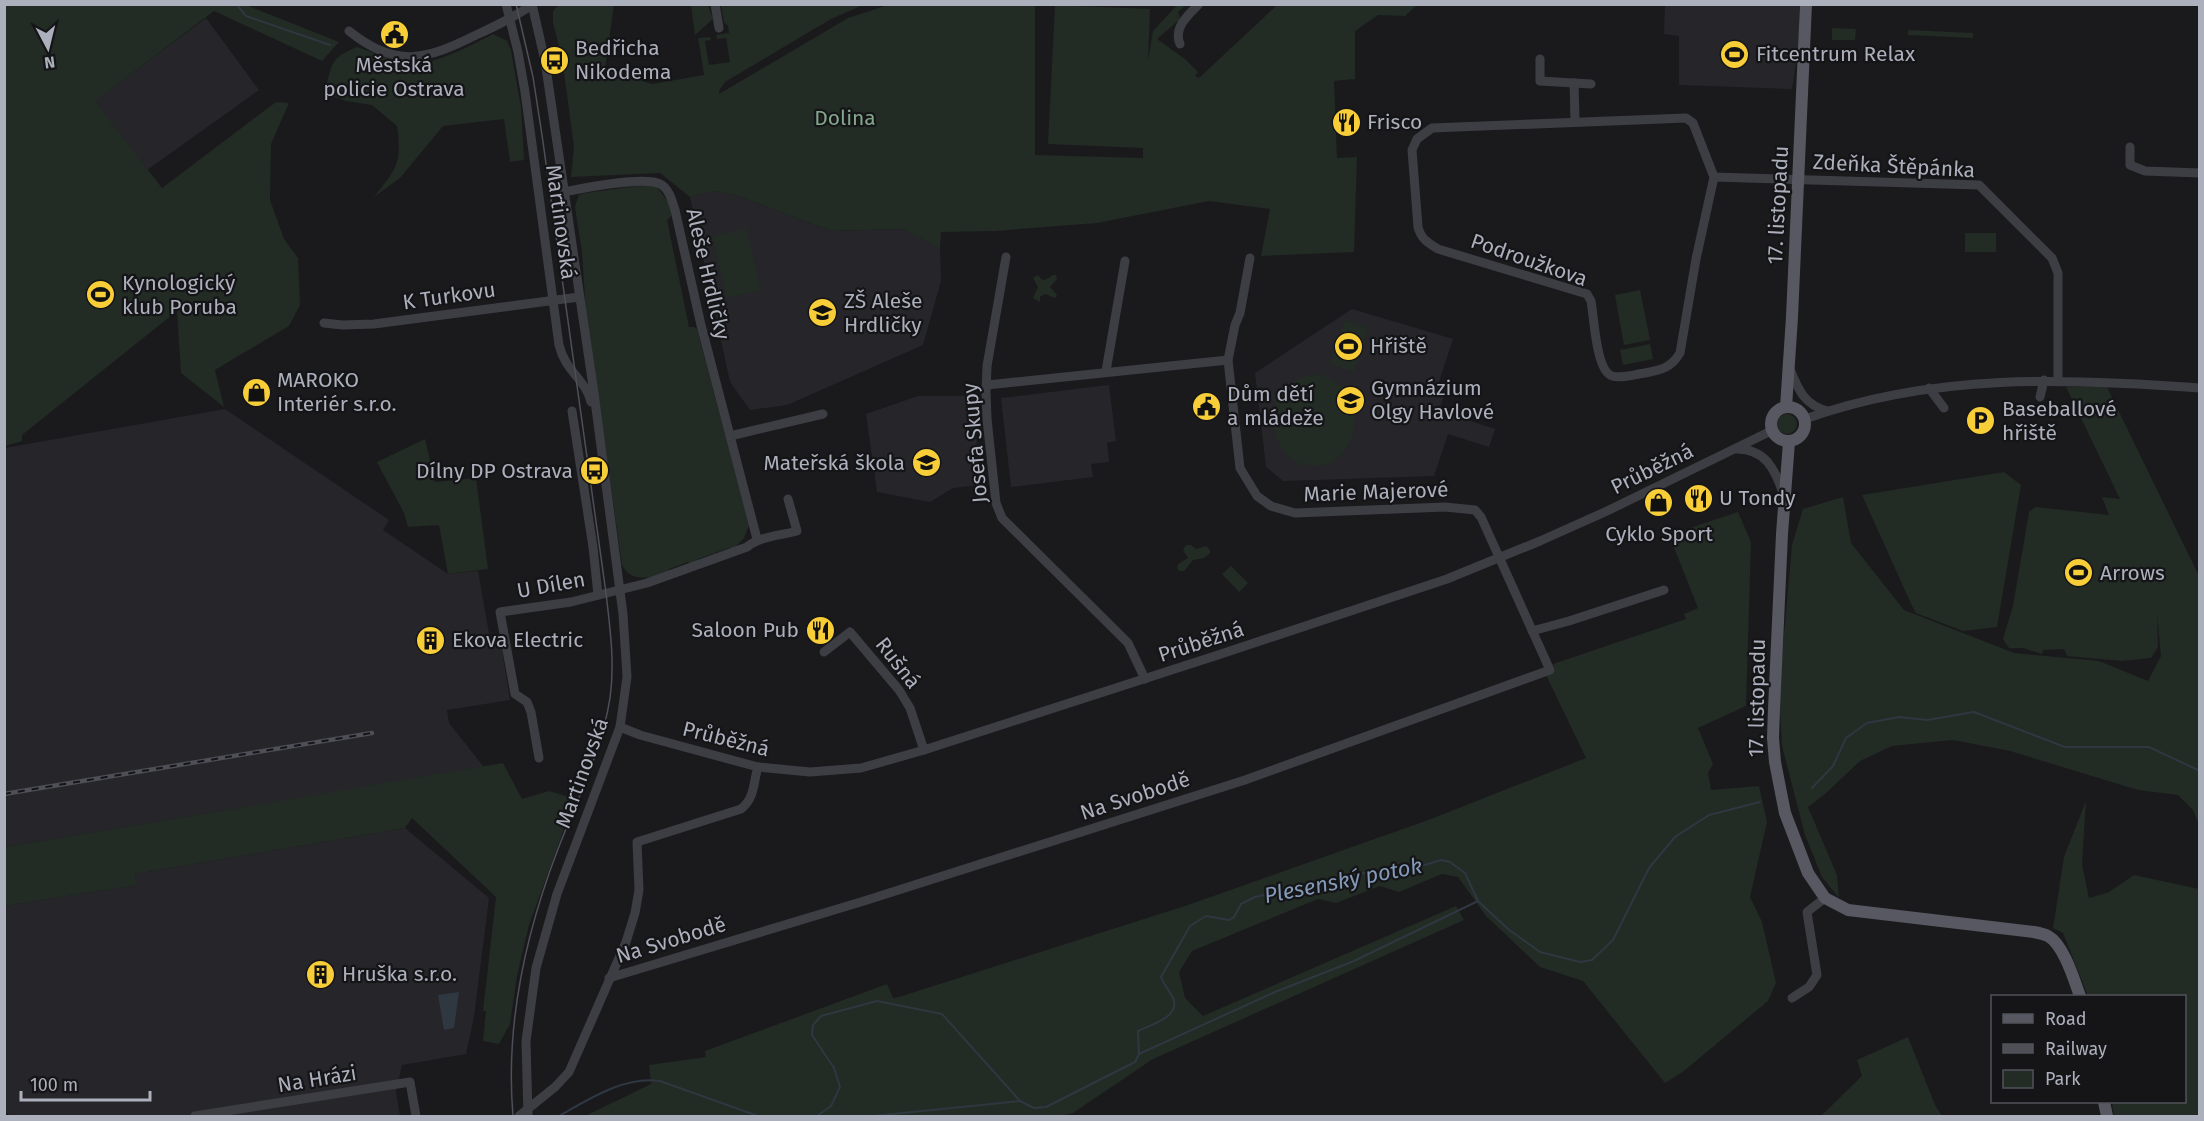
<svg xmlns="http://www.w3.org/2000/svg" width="2204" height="1121" font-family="'Fira Sans',sans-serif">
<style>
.built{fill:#26262a}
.green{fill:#222b24}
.water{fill:#2f3741}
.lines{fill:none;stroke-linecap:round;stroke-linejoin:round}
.stream{stroke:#2f3741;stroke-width:2}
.minor{stroke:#3d3d44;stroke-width:9}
.major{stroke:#575861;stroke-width:12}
.tram{stroke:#4e4f57;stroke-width:1.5}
.rail-casing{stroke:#4e4f57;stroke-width:4.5}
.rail{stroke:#151518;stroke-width:2;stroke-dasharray:7;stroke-linecap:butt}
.labels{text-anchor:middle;stroke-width:4.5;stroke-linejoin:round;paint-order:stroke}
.poi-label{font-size:21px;fill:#acafbc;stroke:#151518;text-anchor:start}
.park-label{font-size:21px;fill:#83a78a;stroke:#151518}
.street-label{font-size:21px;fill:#acafbc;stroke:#151518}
.water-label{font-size:22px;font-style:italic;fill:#8399b7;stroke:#151518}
</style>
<rect width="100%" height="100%" fill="#1a1a1d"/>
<g class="built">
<polygon points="1665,5 1799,5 1799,44 1792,89 1679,85 1679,36 1664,34"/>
<polygon points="206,18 259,90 147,170 94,101"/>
<polygon points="714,191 741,197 831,231 905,229 940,249 941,281 923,345 787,405 750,410 730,382 690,197"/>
<polygon points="1352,309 1453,339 1438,385 1446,389 1439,411 1495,429 1489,447 1448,434 1434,476 1283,481 1266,467 1255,373"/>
<polygon points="1109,385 1116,441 1107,443 1109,462 1091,464 1093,477 1011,487 1001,398"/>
<polygon points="918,396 973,396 980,485 953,488 930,502 877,492 866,414"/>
<polygon points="225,409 389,520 383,530 448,574 478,571 491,645 501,644 510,700 447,710 449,723 484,767 5,847 5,448"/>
<polygon points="405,828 489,898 474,1017 466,1054 402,1065 396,1092 400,1116 10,1116 5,1112 5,906 136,885 135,874"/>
</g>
<g class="green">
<polygon points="5,4 246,5 339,42 322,61 214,11 95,101 162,188 276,102 289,103 271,144 270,200 284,239 298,258 300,305 289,326 215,370 224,407 181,373 177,311 22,435 22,441 5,446"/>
<polygon points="558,5 614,5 605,69 652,84 704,75 698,38 710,37 711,40 705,41 709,65 730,62 726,38 717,39 716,35 729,33 728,26 724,22 721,5 863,5 831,19 725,82 720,89 719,94 848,18 888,5 1035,5 1035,155 1143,158 1143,148 1048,144 1055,5 1150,9 1148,61 1153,31 1177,5 1186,5 1178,12 1180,18 1179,20 1157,39 1185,59 1198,72 1195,76 1199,78 1277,5 1417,5 1405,16 1378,15 1355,31 1355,79 1334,81 1337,158 1357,157 1354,252 1261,256 1270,209 1209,201 1097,223 995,231 941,232 940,249 904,229 831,231 741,197 714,191 690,197 660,173 571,177 574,147 562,58 553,23 553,12"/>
<polygon points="691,5 708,5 713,19 695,35"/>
<polygon points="1832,28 1856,29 1855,40 1832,40"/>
<polygon points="1908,30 1973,33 1973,38 1908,35"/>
<path d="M493,34L507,41L511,50L521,107L524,160L510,162L504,119L443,126L400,178L374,197C397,168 402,163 397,126L372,105L346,101L324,93C333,64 328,59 357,47C373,52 390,60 406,63C432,67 470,46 493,34Z"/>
<path d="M645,185L657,187L669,203L672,215L667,220L689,327H694L697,329L749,525L744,538L733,549L729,548L698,559L697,561L690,564L688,562L669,569L667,573C651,578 631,583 622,565L586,314L582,252L576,214L575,206L579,195L585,193Z"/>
<polygon points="746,228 761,290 727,298 712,236"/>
<rect x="1965" y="233" width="31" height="19"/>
<polygon points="1038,275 1041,279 1045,280 1053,275 1056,275 1057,279 1050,287 1057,295 1055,298 1045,294 1040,297 1040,302 1033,298 1038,287 1033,278"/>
<polygon points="1640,290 1650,340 1624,345 1615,295"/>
<polygon points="1345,320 1368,328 1354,372 1330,364"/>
<polygon points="1650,344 1653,359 1623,365 1620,350"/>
<path d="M1313,374C1380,383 1359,481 1302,464C1292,461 1284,453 1279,444C1263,412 1279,381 1313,374Z"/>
<polygon points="2066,387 2107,387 2199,576 2199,825 2193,810 2178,795 2138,790 2010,751 1953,740 1892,746 1860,761 1825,794 1808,807 1837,875 1839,898 1822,877 1805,835 1782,746 1779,692 1792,545 1803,509 1843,497 1851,543 1904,610 2014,653 2099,661 2148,681 2161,656 2157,614 2158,647 2151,658 2122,661 2067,656 2064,649 2043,650 2042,654 2023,648 2009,648 2003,639 2013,606 2029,512 2035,507 2109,515 2102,497 2120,499"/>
<circle cx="1787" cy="424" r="10"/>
<polygon points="425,439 435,482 476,478 488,569 448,574 439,525 408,527 404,513 377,462"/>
<polygon points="2004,472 2021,485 1997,627 1963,631 1916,613 1912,606 1862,495"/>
<polygon points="1738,512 1751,542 1746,706 1698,728 1713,764 1708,773 1711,790 1759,786 1767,822 1750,897 1762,922 1776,983 1768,1001 1684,1071 1665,1083 1583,981 1540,967 1486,916 1458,877 1442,874 1399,892 1380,886 1336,903 1318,899 1192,951 1179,972 1185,998 1203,1016 1456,906 1464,920 1153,1059 1073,1113 1061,1116 585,1116 651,1084 649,1065 706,1057 705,1051 887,984 893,998 899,997 1188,905 1431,819 1586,758 1546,675 1555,670 1553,664 1686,619 1684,614 1698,608 1669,535"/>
<polygon points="1186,545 1191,545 1196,549 1206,546 1210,550 1210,553 1204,558 1193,560 1184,571 1180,571 1177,569 1178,564 1188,558 1183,550"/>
<polygon points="1231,566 1248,583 1239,592 1222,574"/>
<polygon points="503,763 522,799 549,791 575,799 529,925 517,976 510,1024 499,1044 483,1041 486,1011 483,1011 496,897 412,818 405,828 135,874 137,885 5,906 5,847"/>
<polygon points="2086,801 2082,864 2089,898 2109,892 2134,875 2199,889 2199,1116 2114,1116 2112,1102 2184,1102 2184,996 2088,996 2063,933 2053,928 2064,857"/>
<polygon points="1908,1037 1935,1105 1942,1116 1821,1116 1862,1076 1857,1060"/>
</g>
<polygon class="water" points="459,992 454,1028 444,1030 438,995"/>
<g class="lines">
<g class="stream">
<polyline points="236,4 246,16 330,45"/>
<polyline points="1812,788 1833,766 1846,738 1867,723 1899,717 1927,720 1974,712 2065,747 2149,747 2200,771"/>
<polyline points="1139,1054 1275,992 1354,961 1478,901"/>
<path d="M559,1116C589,1099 624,1076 660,1081L758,1116"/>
<path d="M817,1116L831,1106L840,1087L834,1068L812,1035L813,1025L821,1016L877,1001L942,1014L1020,1101L1034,1108L1046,1107L1135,1062L1139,1054L1138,1031C1150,1025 1181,1017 1173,998C1169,990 1164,985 1161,977L1190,926L1206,916L1229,920L1234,917L1241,904L1255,897L1363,873L1392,875L1441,860L1450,862L1465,873L1478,901L1508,929L1540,952L1580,962L1592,960L1613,940L1649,868L1675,837L1709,815L1760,802"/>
<polyline points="873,1116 1020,1101"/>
</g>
<g class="minor">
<path d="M506,4L518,52L525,92L559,345C565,371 586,380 591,402"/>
<polyline points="715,4 719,28"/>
<path d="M349,31C396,69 426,60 476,35C496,26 515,17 533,4"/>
<path d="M1180,44C1173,28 1188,15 1199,4"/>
<polyline points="1540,59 1540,81 1591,84"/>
<polyline points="1574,83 1575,121"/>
<polyline points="2130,147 2130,165 2145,171 2200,173"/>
<path d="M1714,177L1693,123L1686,118L1432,128L1417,139L1412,150L1418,227C1421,239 1428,243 1438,249L1587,294L1591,301C1594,317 1596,371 1612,376C1621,379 1636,374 1645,373C1661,370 1671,368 1680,353L1696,259L1714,177L1979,185L2052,258L2058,273V380"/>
<path d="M564,192C584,188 647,175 662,185C670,191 672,201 675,210L701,325L757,539"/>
<polyline points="1006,257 987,366 986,392 987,419 996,503 1002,518 1128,643 1145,679"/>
<polyline points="324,323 342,325 374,324 579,297"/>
<path d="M1790,369C1798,389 1804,405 1828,411"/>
<polyline points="1106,371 1125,261"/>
<polyline points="987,385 1228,360"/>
<polyline points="1929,388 1944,408"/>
<polyline points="2040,397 2044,380"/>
<polyline points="572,411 593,547 598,595"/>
<path d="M1805,419C1933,373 2066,378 2200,388"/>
<polyline points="730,436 823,414"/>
<path d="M1737,449C1765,449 1775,469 1783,493"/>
<polyline points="1532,631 1569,621 1664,590"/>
<polyline points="824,652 850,632 899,690 910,708 924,750"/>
<polyline points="620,727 640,735 758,767 810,772 861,768 924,750 1218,655 1447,579 1540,541 1605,512 1771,431"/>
<path d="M539,758L531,712L527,702L515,694L500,612L571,602L647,583L747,547C760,536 780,536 797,531L788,499"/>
<polyline points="609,978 864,901 1245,780 1550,670 1481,517 1475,510 1445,507 1295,513 1271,506 1257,496 1240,468 1228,360 1235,325 1240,313 1250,258"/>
<polyline points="1792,998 1809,987 1817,975 1807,912 1825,898"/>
<polyline points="195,1116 410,1082 416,1116"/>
<path d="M519,1116L555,1087L569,1072L626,942L635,913L639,890L637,842L741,809C755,798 753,783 758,767"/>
<polyline points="528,1116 526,1041 536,968 557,894 620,727 627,677 623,614 594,393 545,61 532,4"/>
</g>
<g class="major">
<circle cx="1788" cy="424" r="17"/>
<polyline points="1786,407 1792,317 1806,4"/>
<path d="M1789,442L1782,534L1774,709L1773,738L1775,762L1785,813L1808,873L1825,898L1848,910L2034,932C2039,933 2044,934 2048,936C2064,945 2074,980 2080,996"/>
<polyline points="2104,1102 2107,1116"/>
</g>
<path class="tram" d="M513,1116C505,1024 525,935 558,849C577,800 602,750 610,698C615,663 610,628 606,593L542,135L533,77L516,4"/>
<defs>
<polyline id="rail" points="4,794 372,733"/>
</defs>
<use href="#rail" class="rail-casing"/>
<use href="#rail" class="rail"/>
</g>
<defs>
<symbol id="civic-disc" viewBox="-11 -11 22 22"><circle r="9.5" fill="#f7cd38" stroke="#151518"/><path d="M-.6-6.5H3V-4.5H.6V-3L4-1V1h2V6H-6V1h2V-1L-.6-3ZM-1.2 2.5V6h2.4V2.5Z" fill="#111"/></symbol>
<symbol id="stadium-disc" viewBox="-11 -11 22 22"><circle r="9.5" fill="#f7cd38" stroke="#151518"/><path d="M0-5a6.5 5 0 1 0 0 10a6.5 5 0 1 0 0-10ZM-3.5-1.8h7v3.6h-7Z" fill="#111"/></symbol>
<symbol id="bus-disc" viewBox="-11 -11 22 22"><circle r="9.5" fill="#f7cd38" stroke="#151518"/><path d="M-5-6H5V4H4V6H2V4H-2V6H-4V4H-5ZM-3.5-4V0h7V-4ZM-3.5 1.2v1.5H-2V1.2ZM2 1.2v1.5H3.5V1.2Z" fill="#111"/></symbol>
<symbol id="restaurant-disc" viewBox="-11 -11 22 22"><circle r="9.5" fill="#f7cd38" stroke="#151518"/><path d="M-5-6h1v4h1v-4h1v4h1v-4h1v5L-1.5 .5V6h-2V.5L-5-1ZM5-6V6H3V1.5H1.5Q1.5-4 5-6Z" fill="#111"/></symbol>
<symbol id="school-disc" viewBox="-11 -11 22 22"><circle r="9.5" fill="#f7cd38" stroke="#151518"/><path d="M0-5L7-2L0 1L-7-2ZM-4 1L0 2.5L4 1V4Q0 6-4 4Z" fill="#111"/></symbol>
<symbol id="shop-disc" viewBox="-11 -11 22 22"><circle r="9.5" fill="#f7cd38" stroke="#151518"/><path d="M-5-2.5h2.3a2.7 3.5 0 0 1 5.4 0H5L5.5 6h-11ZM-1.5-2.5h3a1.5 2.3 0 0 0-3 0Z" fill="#111"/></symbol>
<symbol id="parking-disc" viewBox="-11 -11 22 22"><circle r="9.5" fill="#f7cd38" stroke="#151518"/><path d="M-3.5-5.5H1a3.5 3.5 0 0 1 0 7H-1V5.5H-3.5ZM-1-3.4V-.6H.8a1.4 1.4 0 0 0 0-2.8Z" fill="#111"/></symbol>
<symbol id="building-disc" viewBox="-11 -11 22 22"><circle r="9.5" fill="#f7cd38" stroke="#151518"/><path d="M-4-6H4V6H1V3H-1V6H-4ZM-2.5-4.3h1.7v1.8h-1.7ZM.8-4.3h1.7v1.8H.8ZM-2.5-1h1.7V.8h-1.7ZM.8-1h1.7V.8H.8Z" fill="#111"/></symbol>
</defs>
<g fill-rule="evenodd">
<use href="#civic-disc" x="378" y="18" width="33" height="33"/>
<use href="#stadium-disc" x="1718" y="38" width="33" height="33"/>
<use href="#bus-disc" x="538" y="44" width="33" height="33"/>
<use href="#restaurant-disc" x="1330" y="106" width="33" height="33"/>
<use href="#stadium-disc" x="84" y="278" width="33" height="33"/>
<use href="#school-disc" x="806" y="296" width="33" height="33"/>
<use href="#stadium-disc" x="1332" y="330" width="33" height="33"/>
<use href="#shop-disc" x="240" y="376" width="33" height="33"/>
<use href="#school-disc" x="1334" y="384" width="33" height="33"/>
<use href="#civic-disc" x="1190" y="390" width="33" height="33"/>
<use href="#parking-disc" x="1964" y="404" width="33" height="33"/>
<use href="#school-disc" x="910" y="446" width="33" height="33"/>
<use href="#bus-disc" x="578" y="454" width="33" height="33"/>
<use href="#restaurant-disc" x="1682" y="482" width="33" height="33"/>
<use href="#shop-disc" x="1642" y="486" width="33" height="33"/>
<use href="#stadium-disc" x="2062" y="556" width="33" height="33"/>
<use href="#restaurant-disc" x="804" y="614" width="33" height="33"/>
<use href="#building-disc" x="414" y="624" width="33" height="33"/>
<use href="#building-disc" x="304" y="958" width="33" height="33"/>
</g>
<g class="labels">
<g class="poi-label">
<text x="575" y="55">Bedřicha<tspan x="575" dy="24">Nikodema</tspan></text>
<text x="1756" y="61">Fitcentrum Relax</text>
<text x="394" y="72" text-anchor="middle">Městská<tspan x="394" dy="24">policie Ostrava</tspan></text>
<text x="1367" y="129">Frisco</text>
<text x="122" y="290">Kynologický<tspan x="122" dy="24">klub Poruba</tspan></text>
<text x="844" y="308">ZŠ Aleše<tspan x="844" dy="24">Hrdličky</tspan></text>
<text x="1370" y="353">Hřiště</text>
<text x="277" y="387">MAROKO<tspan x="277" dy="24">Interiér s.r.o.</tspan></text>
<text x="1371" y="395">Gymnázium<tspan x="1371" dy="24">Olgy Havlové</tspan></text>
<text x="1227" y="401">Dům dětí<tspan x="1227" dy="24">a mládeže</tspan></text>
<text x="2002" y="416">Baseballové<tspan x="2002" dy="24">hřiště</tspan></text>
<text x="905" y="470" text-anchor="end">Mateřská škola</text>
<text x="573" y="478" text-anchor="end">Dílny DP Ostrava</text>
<text x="1719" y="505">U Tondy</text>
<text x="1659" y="541" text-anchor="middle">Cyklo Sport</text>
<text x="2100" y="580">Arrows</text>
<text x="799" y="637" text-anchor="end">Saloon Pub</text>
<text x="452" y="647">Ekova Electric</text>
<text x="342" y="981">Hruška s.r.o.</text>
</g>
<g class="park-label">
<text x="845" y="125">Dolina</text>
</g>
<g class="street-label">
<text transform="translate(1894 166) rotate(3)" y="7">Zdeňka Štěpánka</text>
<text transform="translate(1778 205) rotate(-87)" y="7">17. listopadu</text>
<text transform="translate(561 222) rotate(82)" y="7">Martinovská</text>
<text transform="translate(1529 260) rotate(19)" y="7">Podroužkova</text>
<text transform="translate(708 274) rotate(77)" y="7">Aleše Hrdličky</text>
<text transform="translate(449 296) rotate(-8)" y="7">K Turkovu</text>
<text transform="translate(975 443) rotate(-95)" y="7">Josefa Skupy</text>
<text transform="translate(1652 469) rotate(-26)" y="7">Průběžná</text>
<text transform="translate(1376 492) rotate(-2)" y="7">Marie Majerové</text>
<text transform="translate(551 585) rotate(-10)" y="7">U Dílen</text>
<text transform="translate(1201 642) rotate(-18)" y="7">Průběžná</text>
<text transform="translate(898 663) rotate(52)" y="7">Rušná</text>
<text transform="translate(1757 698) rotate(-89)" y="7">17. listopadu</text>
<text transform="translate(726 739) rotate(14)" y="7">Průběžná</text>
<text transform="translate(582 773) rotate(-70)" y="7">Martinovská</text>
<text transform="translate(1135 796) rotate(-18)" y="7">Na Svobodě</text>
<text transform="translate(671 940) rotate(-17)" y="7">Na Svobodě</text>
<text transform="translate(317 1079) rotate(-9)" y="7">Na Hrázi</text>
</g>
<g class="water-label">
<text transform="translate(1343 880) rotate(-11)" y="8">Plesenský potok</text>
</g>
</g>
<rect width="2204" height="1121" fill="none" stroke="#acafbc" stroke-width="12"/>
<rect x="1991" y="995" width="195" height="108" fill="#151518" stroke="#51535a" stroke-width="1.5"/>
<rect x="2003" y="1014" width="30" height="9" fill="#575861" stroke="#51535a" stroke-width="1.5"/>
<text x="2045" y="1025" font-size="18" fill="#acafbc">Road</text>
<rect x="2003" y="1044" width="30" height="9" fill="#4e4f57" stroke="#51535a" stroke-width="1.5"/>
<text x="2045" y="1055" font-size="18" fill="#acafbc">Railway</text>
<rect x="2003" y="1070" width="30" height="18" fill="#222b24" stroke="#51535a" stroke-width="1.5"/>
<text x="2045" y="1085" font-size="18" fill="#acafbc">Park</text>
<g transform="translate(48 48) rotate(173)" stroke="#151518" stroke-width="4.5" paint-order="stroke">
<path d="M0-4.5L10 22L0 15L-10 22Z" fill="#acafbc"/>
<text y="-9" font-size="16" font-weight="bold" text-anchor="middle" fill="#acafbc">N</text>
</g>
<path d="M21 1091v9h129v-9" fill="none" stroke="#acafbc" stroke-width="3"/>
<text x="30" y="1091" font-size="18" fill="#acafbc" stroke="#151518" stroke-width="4.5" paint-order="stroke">100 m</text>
</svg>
